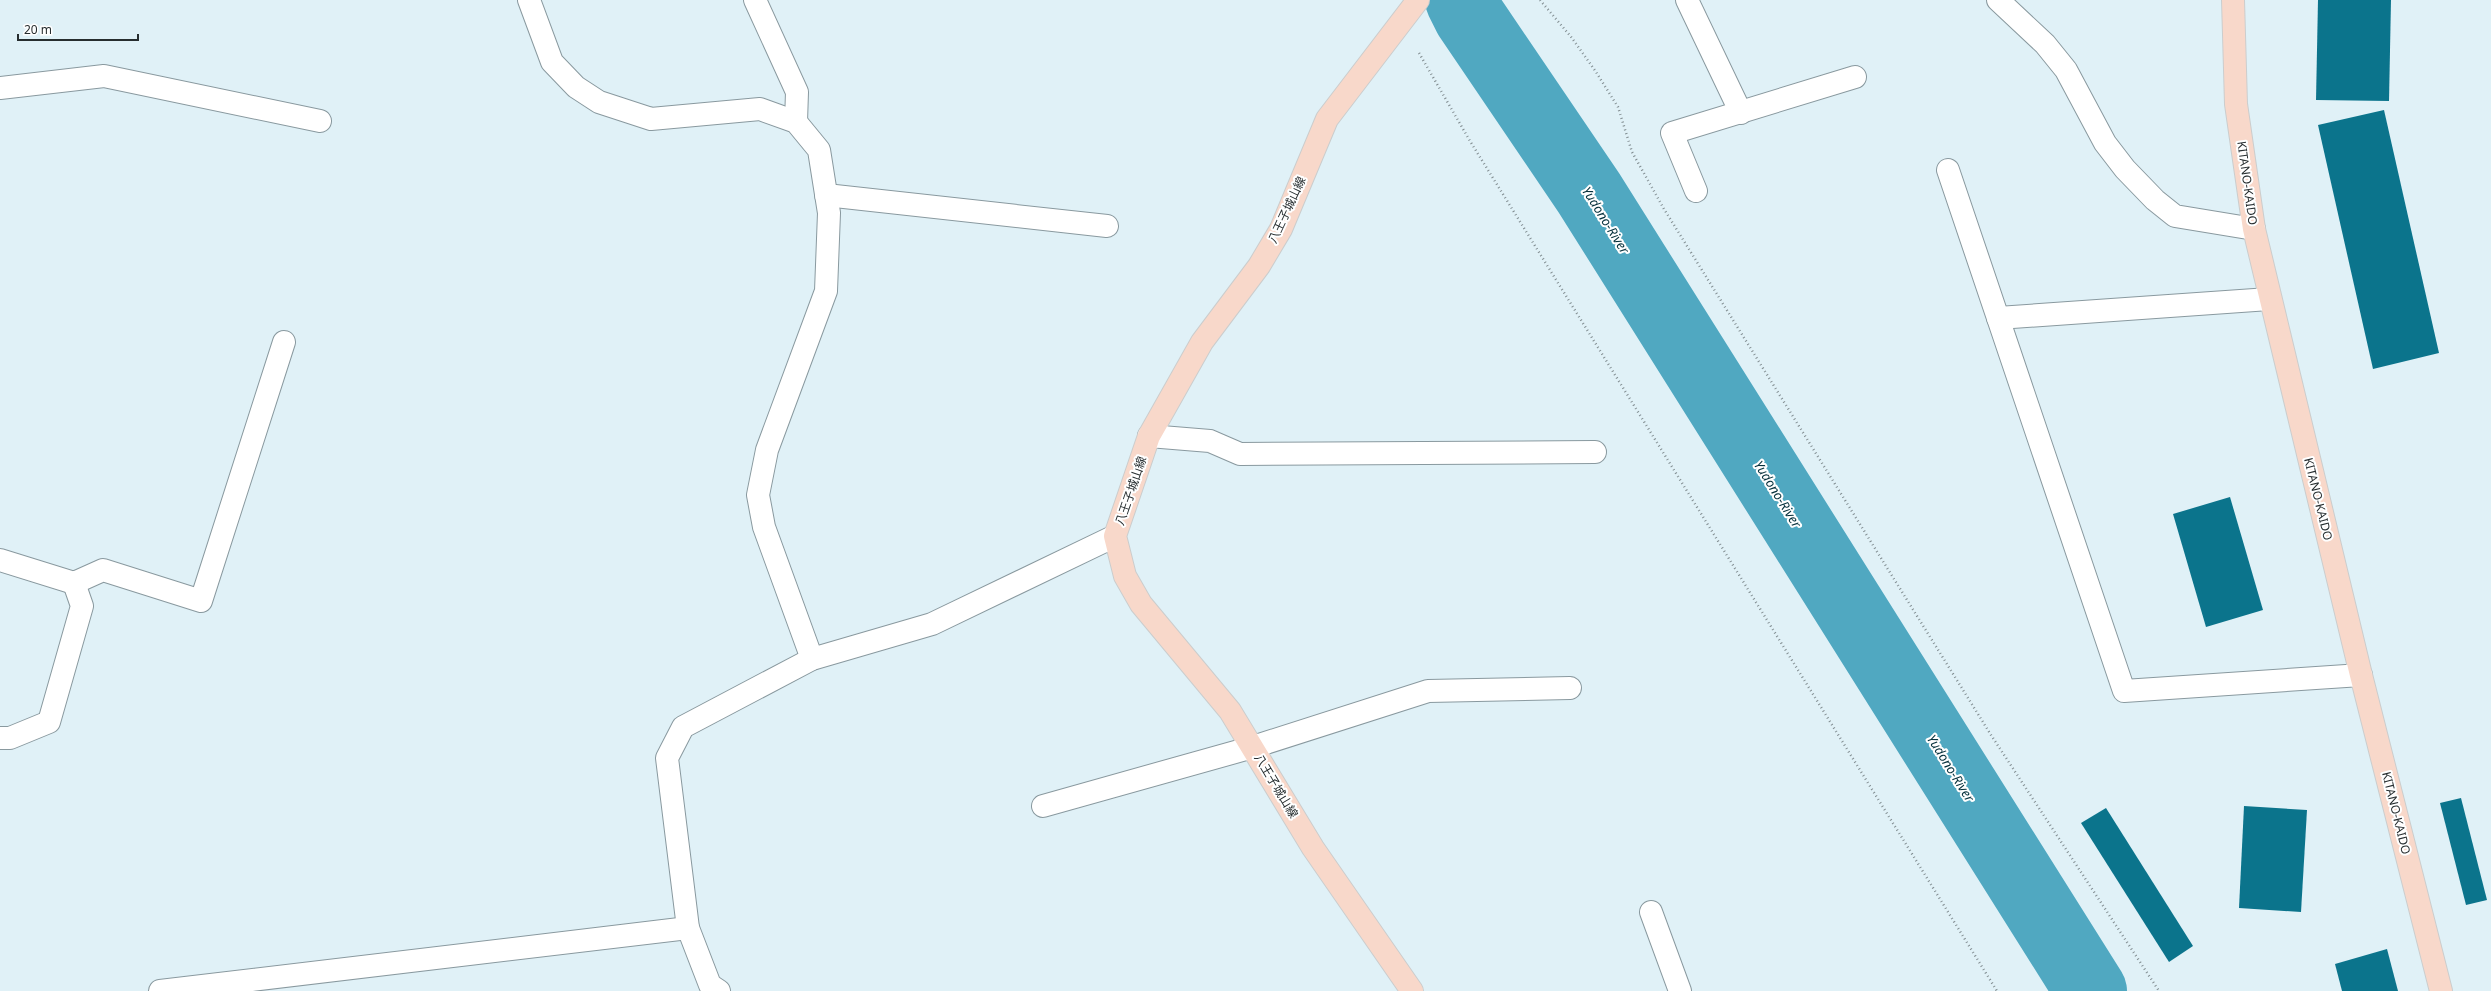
<svg xmlns="http://www.w3.org/2000/svg" width="2491" height="991" font-family="'Noto Sans','Noto Sans JP',sans-serif">
<style>
.lines{fill:none;stroke-linecap:round;stroke-linejoin:round}
.river{stroke:#50a8c1;stroke-width:72}
.building{fill:#0b748c}
.minor-casing{stroke:#89999f;stroke-width:24}
.major-casing{stroke:#cbcdcd;stroke-width:24}
.path{stroke:#838f93;stroke-width:2.5;stroke-dasharray:1 3;stroke-linecap:butt}
.minor{stroke:#fff;stroke-width:22}
.major{stroke:#f8d8ca;stroke-width:22}
.labels{text-anchor:middle;stroke-width:4;stroke-linejoin:round;paint-order:stroke}
.street-label{font-size:12px;fill:#262d2f;stroke:#fff}
.water-label{font-size:13px;font-style:italic;fill:#06313c;stroke:#fff}
</style>
<rect width="100%" height="100%" fill="#e0f1f7"/>
<g class="lines">
<polyline class="river" points="1461,0 1469,16 1589,193 2091,991"/>
</g>
<g class="building">
<polygon points="2318,0 2391,0 2389,101 2316,100"/>
<polygon points="2384,110 2439,353 2373,369 2318,125"/>
<polygon points="2230,497 2263,610 2206,627 2173,514"/>
<polygon points="2461,798 2487,900 2466,905 2440,803"/>
<polygon points="2244,806 2307,810 2301,912 2239,908"/>
<polygon points="2106,808 2193,946 2169,962 2081,823"/>
<polygon points="2387,949 2398,991 2342,991 2335,964"/>
</g>
<g class="lines">
<defs>
<g id="minor">
<polyline points="529,0 552,62 576,87 599,102 651,119 760,109 796,122 819,150 829,213 826,291 767,450 758,495 764,527 812,659"/>
<polyline points="755,0 797,92 796,122"/>
<polyline points="1687,0 1741,113"/>
<polyline points="1998,0 2045,44 2066,70 2105,143 2125,169 2155,200 2175,216 2254,229"/>
<polyline points="0,88 104,76 320,121"/>
<polyline points="1948,170 2124,691 2361,675"/>
<polyline points="1696,191 1672,133 1855,77"/>
<polyline points="826,195 1107,226"/>
<polyline points="1998,318 2269,299"/>
<polyline points="1149,436 1210,441 1240,454 1595,452"/>
<polyline points="0,560 74,583 103,570 201,601 284,342"/>
<polyline points="0,738 10,738 49,722 82,606 74,583"/>
<polyline points="1043,806 1253,747 1428,691 1570,688"/>
<polyline points="1651,912 1680,991"/>
<polyline points="160,991 688,928"/>
<polyline points="719,991 710,985 688,928 667,758 683,727 812,659 932,624 1115,536"/>
</g>
<g id="major">
<polyline points="2233,0 2236,104 2254,229 2361,675 2441,991"/>
<polyline points="1412,991 1313,848 1230,711 1141,604 1125,576 1115,536 1149,436 1202,342 1259,266 1281,229 1327,119 1418,0"/>
</g>
</defs>
<use href="#minor" class="minor-casing"/>
<use href="#major" class="major-casing"/>
<g class="path">
<polyline points="1540,0 1572,38 1596,72 1618,107 1632,152 1664,209 1991,735 2159,991"/>
<polyline points="1419,53 1470,141 1997,991"/>
</g>
<use href="#minor" class="minor"/>
<use href="#major" class="major"/>
</g>
<g class="labels">
<g class="street-label">
<text transform="translate(2247 183) rotate(82)" y="4">KITANO-KAIDO</text>
<text transform="translate(1287 210) rotate(-65)" y="4">八王子城山線</text>
<text transform="translate(1131 491) rotate(-71)" y="4">八王子城山線</text>
<text transform="translate(2318 499) rotate(76)" y="4">KITANO-KAIDO</text>
<text transform="translate(1276 786) rotate(59)" y="4">八王子城山線</text>
<text transform="translate(2396 813) rotate(76)" y="4">KITANO-KAIDO</text>
</g>
<g class="water-label">
<text transform="translate(1606 220) rotate(58)" y="5">Yudono-River</text>
<text transform="translate(1778 494) rotate(58)" y="5">Yudono-River</text>
<text transform="translate(1951 768) rotate(58)" y="5">Yudono-River</text>
</g>
</g>
<path d="M18 34v6h120v-6" fill="none" stroke="#262d2f" stroke-width="2"/>
<text x="24" y="34" font-size="12" fill="#262d2f" stroke="#ffffff" stroke-width="3" paint-order="stroke">20 m</text>
</svg>
